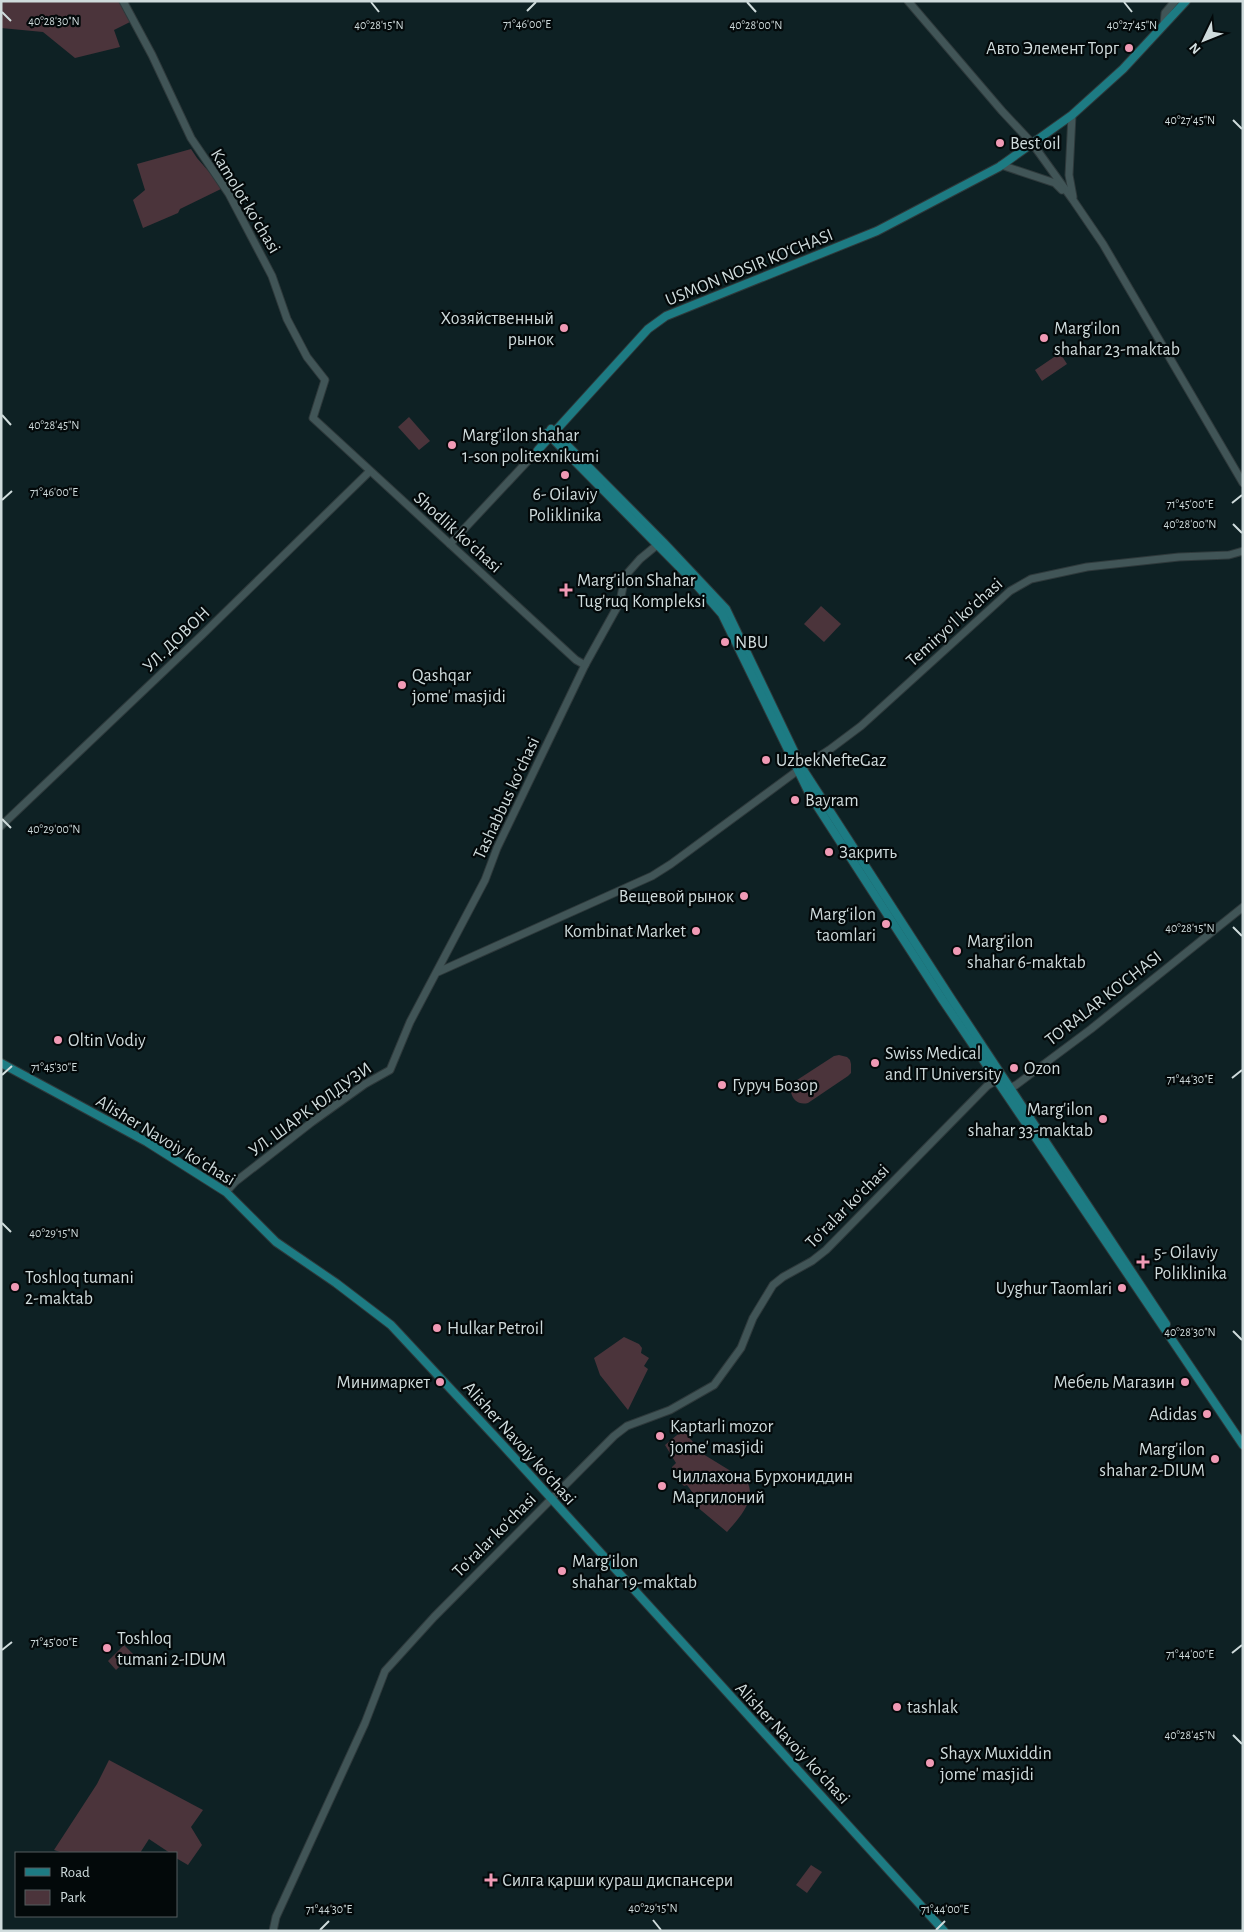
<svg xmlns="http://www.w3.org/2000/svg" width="1244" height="1932" font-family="'Alegreya Sans',sans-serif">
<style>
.green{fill:#4b343b}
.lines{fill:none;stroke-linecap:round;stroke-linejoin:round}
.secondary-casing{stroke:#2e393b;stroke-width:9}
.primary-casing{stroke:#2e393b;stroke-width:10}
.secondary{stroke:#415557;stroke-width:7}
.primary{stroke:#1d7b83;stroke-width:8}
.ticks{fill:none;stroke:#cfdbdc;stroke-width:2}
.poi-dot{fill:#f09ab5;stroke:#03090a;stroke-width:2}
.labels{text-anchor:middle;stroke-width:4.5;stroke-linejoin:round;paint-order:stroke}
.poi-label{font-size:18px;fill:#cfdbdc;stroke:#03090a;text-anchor:start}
.street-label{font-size:18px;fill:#cfdbdc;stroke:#03090a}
.ticks-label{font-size:12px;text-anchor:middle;fill:#cfdbdc;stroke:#03090a;stroke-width:4.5;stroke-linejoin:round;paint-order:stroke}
</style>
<rect width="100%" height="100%" fill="#0e2124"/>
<g class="green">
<polygon points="2,1 119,1 130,22 114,30 120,47 75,58 43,32 1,28"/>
<polygon points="191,149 197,158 223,188 180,209 178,213 143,228 133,200 145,190 137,164"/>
<polygon points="1060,353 1067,364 1042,381 1035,370"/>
<polygon points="409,417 430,441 419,450 398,427"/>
<polygon points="821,606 841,624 824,642 804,624"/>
<path d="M839,1055L847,1057L850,1060L851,1064V1073L848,1076L808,1103C799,1105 793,1101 791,1092L794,1082L834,1056Z"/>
<polygon points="624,1337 639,1344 642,1348 641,1353 649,1358 644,1366 648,1369 628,1410 600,1375 594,1358"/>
<path d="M683,1430L703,1454L747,1481C757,1500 739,1518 727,1532L696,1506L697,1503L695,1496L687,1485L684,1486L673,1474L672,1467L676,1463L665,1445Z"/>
<polygon points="124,1645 133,1654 116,1670 108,1661"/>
<polygon points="109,1760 203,1810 191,1827 202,1845 188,1865 176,1858 176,1853 170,1853 149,1839 140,1853 63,1853 54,1850 97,1784"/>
<polygon points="811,1865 822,1872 807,1893 796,1885"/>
</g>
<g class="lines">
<defs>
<g id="secondary">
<polyline points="123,1 152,55 191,138 229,194 272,276 287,319 307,357 325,380 313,418 576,660 585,665"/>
<polyline points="908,1 1002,111 1032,143 1073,200 1103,244 1243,483"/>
<polyline points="1164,24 1165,13 1175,1"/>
<polyline points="1072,115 1069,175 1073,197"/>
<polyline points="1001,165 1055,183 1062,190"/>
<polyline points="450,544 538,450"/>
<polyline points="802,768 829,750 861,726 1010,591 1031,579 1087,567 1179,557 1229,555 1243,551"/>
<polyline points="1,826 202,635 370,471"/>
<polyline points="438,972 652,876 671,864 797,771"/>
<polyline points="1006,1090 1016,1085 1091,1029 1243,907"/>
<polyline points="226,1192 235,1182 312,1122 365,1084 390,1070 410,1022 485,880 497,848 585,665 620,602 625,576 640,559 657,545"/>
<polyline points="273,1931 276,1917 365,1723 385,1671 434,1617 614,1436 627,1426 670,1410 714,1385 741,1348 753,1318 773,1285 783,1277 812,1261 826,1250 987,1086 1000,1078"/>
</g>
<g id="primary">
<polyline points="551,429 663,542 726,609 802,768 950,997 1166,1324"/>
<polyline points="547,433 694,582 722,614 810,795 942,999 1243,1445"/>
<polyline points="538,450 648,329 666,316 877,231 999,167 1072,115 1123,69 1186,1"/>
<polyline points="1,1063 147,1142 226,1192 276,1242 336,1283 391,1325 500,1442 944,1931"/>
</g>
</defs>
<use href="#secondary" class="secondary-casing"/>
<use href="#primary" class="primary-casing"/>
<use href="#secondary" class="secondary"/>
<use href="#primary" class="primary"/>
</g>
<path class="ticks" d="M371,2L379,12M747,2L756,12M1124,2L1132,12M527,11L536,2M2,12L11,21M1233,120L1242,129M2,415L11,425M2,500L12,491M1232,503L1242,495M1233,524L1242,533M2,819L11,828M1233,927L1242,936M2,1075L12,1066M1232,1078L1242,1070M2,1223L11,1232M1233,1331L1242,1340M2,1650L12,1642M1232,1653L1242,1645M1233,1735L1242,1744M653,1920L661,1930M320,1930L329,1921M936,1930L945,1921"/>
<g class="poi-dot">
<circle cx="1129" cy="48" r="5"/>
<circle cx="1000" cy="143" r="5"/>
<circle cx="564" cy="328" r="5"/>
<circle cx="1044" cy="338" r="5"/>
<circle cx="452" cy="445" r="5"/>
<circle cx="565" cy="475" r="5"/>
<path d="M563.5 582.5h5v5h5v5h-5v5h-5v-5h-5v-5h5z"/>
<circle cx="725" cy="642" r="5"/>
<circle cx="402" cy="685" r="5"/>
<circle cx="766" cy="760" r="5"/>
<circle cx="795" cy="800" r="5"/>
<circle cx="829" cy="852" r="5"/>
<circle cx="744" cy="896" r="5"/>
<circle cx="886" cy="924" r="5"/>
<circle cx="696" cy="931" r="5"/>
<circle cx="957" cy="951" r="5"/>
<circle cx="58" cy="1040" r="5"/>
<circle cx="875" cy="1063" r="5"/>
<circle cx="1014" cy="1068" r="5"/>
<circle cx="722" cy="1085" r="5"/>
<circle cx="1103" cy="1119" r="5"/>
<path d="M1140.5 1254.5h5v5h5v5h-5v5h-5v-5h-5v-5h5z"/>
<circle cx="15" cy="1287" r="5"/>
<circle cx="1122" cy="1288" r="5"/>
<circle cx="437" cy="1328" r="5"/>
<circle cx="440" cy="1382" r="5"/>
<circle cx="1185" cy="1382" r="5"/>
<circle cx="1207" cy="1414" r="5"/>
<circle cx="660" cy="1436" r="5"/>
<circle cx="1215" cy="1459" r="5"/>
<circle cx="662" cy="1486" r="5"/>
<circle cx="562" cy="1571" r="5"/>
<circle cx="107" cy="1648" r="5"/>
<circle cx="897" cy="1707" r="5"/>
<circle cx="930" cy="1763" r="5"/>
<path d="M488.5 1872.5h5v5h5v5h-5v5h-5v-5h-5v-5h5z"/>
</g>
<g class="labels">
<g class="poi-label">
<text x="1119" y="54" text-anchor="end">Авто Элемент Торг</text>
<text x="1010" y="149">Best oil</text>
<text x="554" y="324" text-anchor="end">Хозяйственный<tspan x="554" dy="21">рынок</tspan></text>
<text x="1054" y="334">Marg'ilon<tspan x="1054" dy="21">shahar 23-maktab</tspan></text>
<text x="462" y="441">Margʻilon shahar<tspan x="462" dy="21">1-son politexnikumi</tspan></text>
<text x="565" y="500" text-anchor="middle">6- Oilaviy<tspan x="565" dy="21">Poliklinika</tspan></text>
<text x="577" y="586">Marg'ilon Shahar<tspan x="577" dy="21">Tug'ruq Kompleksi</tspan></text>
<text x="735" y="648">NBU</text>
<text x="412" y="681">Qashqar<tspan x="412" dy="21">jome' masjidi</tspan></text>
<text x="776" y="766">UzbekNefteGaz</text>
<text x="805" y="806">Bayram</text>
<text x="839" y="858">Закрить</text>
<text x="734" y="902" text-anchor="end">Вещевой рынок</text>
<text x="876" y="920" text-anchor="end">Margʻilon<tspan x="876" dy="21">taomlari</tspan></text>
<text x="686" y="937" text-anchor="end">Kombinat Market</text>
<text x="967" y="947">Marg'ilon<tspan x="967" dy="21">shahar 6-maktab</tspan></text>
<text x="68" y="1046">Oltin Vodiy</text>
<text x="885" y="1059">Swiss Medical<tspan x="885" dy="21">and IT University</tspan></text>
<text x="1024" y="1074">Ozon</text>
<text x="732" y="1091">Гуруч Бозор</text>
<text x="1093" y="1115" text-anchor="end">Marg'ilon<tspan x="1093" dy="21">shahar 33-maktab</tspan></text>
<text x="1154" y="1258">5- Oilaviy<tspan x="1154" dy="21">Poliklinika</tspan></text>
<text x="25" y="1283">Toshloq tumani<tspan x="25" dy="21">2-maktab</tspan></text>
<text x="1112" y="1294" text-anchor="end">Uyghur Taomlari</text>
<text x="447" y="1334">Hulkar Petroil</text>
<text x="430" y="1388" text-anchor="end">Минимаркет</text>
<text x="1175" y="1388" text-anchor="end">Мебель Магазин</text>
<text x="1197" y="1420" text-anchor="end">Adidas</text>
<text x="670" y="1432">Kaptarli mozor<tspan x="670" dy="21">jome' masjidi</tspan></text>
<text x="1205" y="1455" text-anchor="end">Marg'ilon<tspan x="1205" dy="21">shahar 2-DIUM</tspan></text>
<text x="672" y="1482">Чиллахона Бурхониддин<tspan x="672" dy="21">Маргилоний</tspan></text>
<text x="572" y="1567">Marg'ilon<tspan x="572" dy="21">shahar 19-maktab</tspan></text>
<text x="117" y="1644">Toshloq<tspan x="117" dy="21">tumani 2-IDUM</tspan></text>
<text x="907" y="1713">tashlak</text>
<text x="940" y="1759">Shayx Muxiddin<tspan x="940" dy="21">jome' masjidi</tspan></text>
<text x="502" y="1886">Силга қарши кураш диспансери</text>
</g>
<g class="street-label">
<text transform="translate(246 201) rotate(59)" y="6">Kamolot koʻchasi</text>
<text transform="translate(749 267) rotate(-22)" y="6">USMON NOSIR KO‘CHASI</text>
<text transform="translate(458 532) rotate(42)" y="6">Shodlik koʻchasi</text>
<text transform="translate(954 622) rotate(-42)" y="6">Temiryoʻl koʻchasi</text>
<text transform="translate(176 639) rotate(-44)" y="6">УЛ. ДОВОН</text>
<text transform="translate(506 798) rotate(-65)" y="6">Tashabbus koʻchasi</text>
<text transform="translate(1103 998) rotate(-38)" y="6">TO'RALAR KO'CHASI</text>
<text transform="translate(310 1109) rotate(-36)" y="6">УЛ. ШАРК ЮЛДУЗИ</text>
<text transform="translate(166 1140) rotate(31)" y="6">Alisher Navoiy koʻchasi</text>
<text transform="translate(847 1206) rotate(-45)" y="6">Toʻralar koʻchasi</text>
<text transform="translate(520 1443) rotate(48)" y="6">Alisher Navoiy koʻchasi</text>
<text transform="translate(494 1535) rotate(-45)" y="6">Toʻralar koʻchasi</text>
<text transform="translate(793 1743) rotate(47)" y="6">Alisher Navoiy koʻchasi</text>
</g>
</g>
<g class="ticks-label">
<text x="54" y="25">40°28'30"N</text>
<text x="527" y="28">71°46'00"E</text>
<text x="379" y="29">40°28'15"N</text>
<text x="756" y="29">40°28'00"N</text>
<text x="1132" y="29">40°27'45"N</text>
<text x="1190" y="124">40°27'45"N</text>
<text x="54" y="429">40°28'45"N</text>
<text x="54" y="496">71°46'00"E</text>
<text x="1190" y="508">71°45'00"E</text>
<text x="1190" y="528">40°28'00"N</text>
<text x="54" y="833">40°29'00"N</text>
<text x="1190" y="932">40°28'15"N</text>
<text x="54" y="1071">71°45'30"E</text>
<text x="1190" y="1083">71°44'30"E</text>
<text x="54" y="1237">40°29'15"N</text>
<text x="1190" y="1336">40°28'30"N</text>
<text x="54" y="1646">71°45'00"E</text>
<text x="1190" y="1658">71°44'00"E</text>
<text x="1190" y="1739">40°28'45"N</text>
<text x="653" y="1912">40°29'15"N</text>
<text x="329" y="1913">71°44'30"E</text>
<text x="945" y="1913">71°44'00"E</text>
</g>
<rect width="1244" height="1932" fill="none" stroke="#cfdbdc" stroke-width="5"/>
<rect x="15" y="1852" width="162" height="65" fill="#03090a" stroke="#555d5e"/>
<rect x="25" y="1868" width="25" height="8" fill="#1d7b83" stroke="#555d5e"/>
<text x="60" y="1877" font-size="15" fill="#cfdbdc">Road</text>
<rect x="25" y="1890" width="25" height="15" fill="#4b343b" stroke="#555d5e"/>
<text x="60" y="1902" font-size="15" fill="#cfdbdc">Park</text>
<g transform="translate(1204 40) rotate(227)" stroke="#03090a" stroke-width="4" paint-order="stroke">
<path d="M0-4L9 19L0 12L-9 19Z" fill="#cfdbdc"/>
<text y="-8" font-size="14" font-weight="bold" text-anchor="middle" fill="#cfdbdc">N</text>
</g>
</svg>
